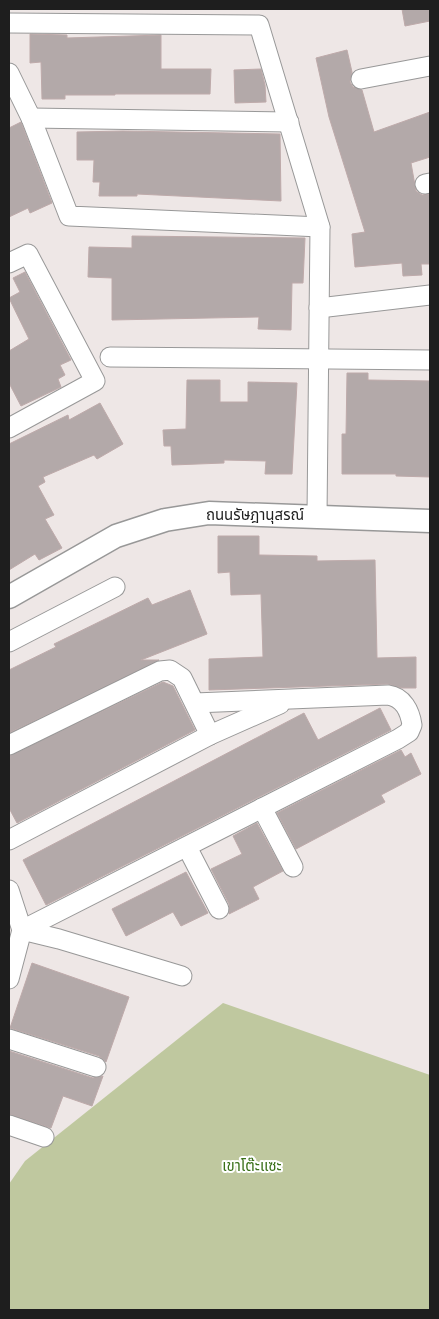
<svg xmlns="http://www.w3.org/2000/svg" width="439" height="1319" font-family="Ubuntu,'Noto Sans Thai',sans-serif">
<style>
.forest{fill:#bfc89f}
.building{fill:#b3a9a9;stroke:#beaaaa}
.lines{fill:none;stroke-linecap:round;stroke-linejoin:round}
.minor-casing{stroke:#989898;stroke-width:21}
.tertiary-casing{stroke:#989898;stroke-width:25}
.minor{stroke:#fff;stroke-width:19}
.tertiary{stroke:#fff;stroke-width:22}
.labels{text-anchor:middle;stroke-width:4;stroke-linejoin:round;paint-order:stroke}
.street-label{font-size:15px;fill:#1e1e1e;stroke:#fff}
.park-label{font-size:15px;fill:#3a7019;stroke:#fff}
</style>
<rect width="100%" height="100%" fill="#eee7e6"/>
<polygon class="forest" points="223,1003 430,1075 430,1310 9,1310 9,1184 25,1161"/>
<g class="building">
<polygon points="402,9 430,9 430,21 405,26"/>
<polygon points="30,34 67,35 67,38 161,35 161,69 211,69 210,94 115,94 115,95 65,95 65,99 42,99 41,62 30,63"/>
<polygon points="347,50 352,72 350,82 353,87 362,90 374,132 430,112 430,157 411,163 416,191 422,195 430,194 430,264 421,264 422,275 403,276 402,263 355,267 352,234 365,232 329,117 316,58"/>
<polygon points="261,69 265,85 266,102 235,103 234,70"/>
<polygon points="21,122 52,203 30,213 28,208 9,217 9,128"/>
<polygon points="123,131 280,134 281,201 137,194 137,196 99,196 100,182 93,182 94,160 77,160 77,132"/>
<polygon points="132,236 305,238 303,283 292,283 291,330 258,329 259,317 112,320 112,278 88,277 89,247 132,248"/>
<polygon points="25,272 71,360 60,365 65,375 58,379 61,387 21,406 9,383 9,351 29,339 9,298 20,292 13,278"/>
<polygon points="347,373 368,373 368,380 430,381 430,477 396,476 396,474 342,474 342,434 346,434"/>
<polygon points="187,380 220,380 220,402 248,402 248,382 297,383 292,474 265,474 266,461 224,460 224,463 172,465 171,446 164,446 163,430 186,429"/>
<polygon points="100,403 123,444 97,459 94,455 43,477 45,482 38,486 54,515 45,519 62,548 39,560 35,554 9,570 9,444 68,415 69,420"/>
<polygon points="218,536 259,536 259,555 317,556 317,561 375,560 377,658 416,657 416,688 402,688 388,684 209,690 209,659 263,657 261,594 231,595 230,572 218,573"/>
<polygon points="190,590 207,634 141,660 159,660 9,733 9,670 56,647 54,644 148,598 152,605"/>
<polygon points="163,682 173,686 195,730 17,823 9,808 9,756"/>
<polygon points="380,708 391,730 46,905 23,860 304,713 318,740"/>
<polygon points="401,750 405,757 411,753 421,774 381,795 385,802 296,849 277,813"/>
<polygon points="257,823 283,871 253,887 259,899 229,914 229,904 211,869 242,854 233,836"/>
<polygon points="186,872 208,913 181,926 173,912 126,936 112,909"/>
<polygon points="32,963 129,997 106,1062 99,1056 10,1028"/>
<polygon points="9,1051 93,1078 103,1076 92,1106 63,1096 51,1128 9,1114"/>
</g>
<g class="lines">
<defs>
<g id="minor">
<polyline points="9,23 259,25 320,227 317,516"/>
<polyline points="9,73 31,118 69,216 320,227"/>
<polyline points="361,79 430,66"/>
<polyline points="31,118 289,122"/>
<polyline points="425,184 430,183"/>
<polyline points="9,263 28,254 95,381 9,428"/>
<polyline points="319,308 430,295"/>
<polyline points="110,357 430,360"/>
<polyline points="9,642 115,587"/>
<polyline points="9,745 160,671 170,670 182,678 210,735"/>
<polyline points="262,808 293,867"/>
<polyline points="9,840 210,735 280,704"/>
<polyline points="187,847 219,909"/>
<polyline points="9,890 22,930 9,979"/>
<path d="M22,930L398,739L409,732L412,725C410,711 403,697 388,695L195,703"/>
<polyline points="22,930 59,939 182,976"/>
<polyline points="9,1039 96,1067"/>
<polyline points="9,1125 44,1137"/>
</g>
<polyline id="tertiary" points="9,597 116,536 165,520 209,513 430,521"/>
</defs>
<use href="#minor" class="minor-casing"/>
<use href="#tertiary" class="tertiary-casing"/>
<use href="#minor" class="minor"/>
<use href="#tertiary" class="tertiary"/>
</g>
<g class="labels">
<g class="street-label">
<text x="255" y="520">ถนนรัษฎานุสรณ์</text>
</g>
<g class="park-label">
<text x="252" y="1171">เขาโต๊ะแซะ</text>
</g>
</g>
<rect width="439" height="1319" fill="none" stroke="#1e1e1e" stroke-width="20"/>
</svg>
